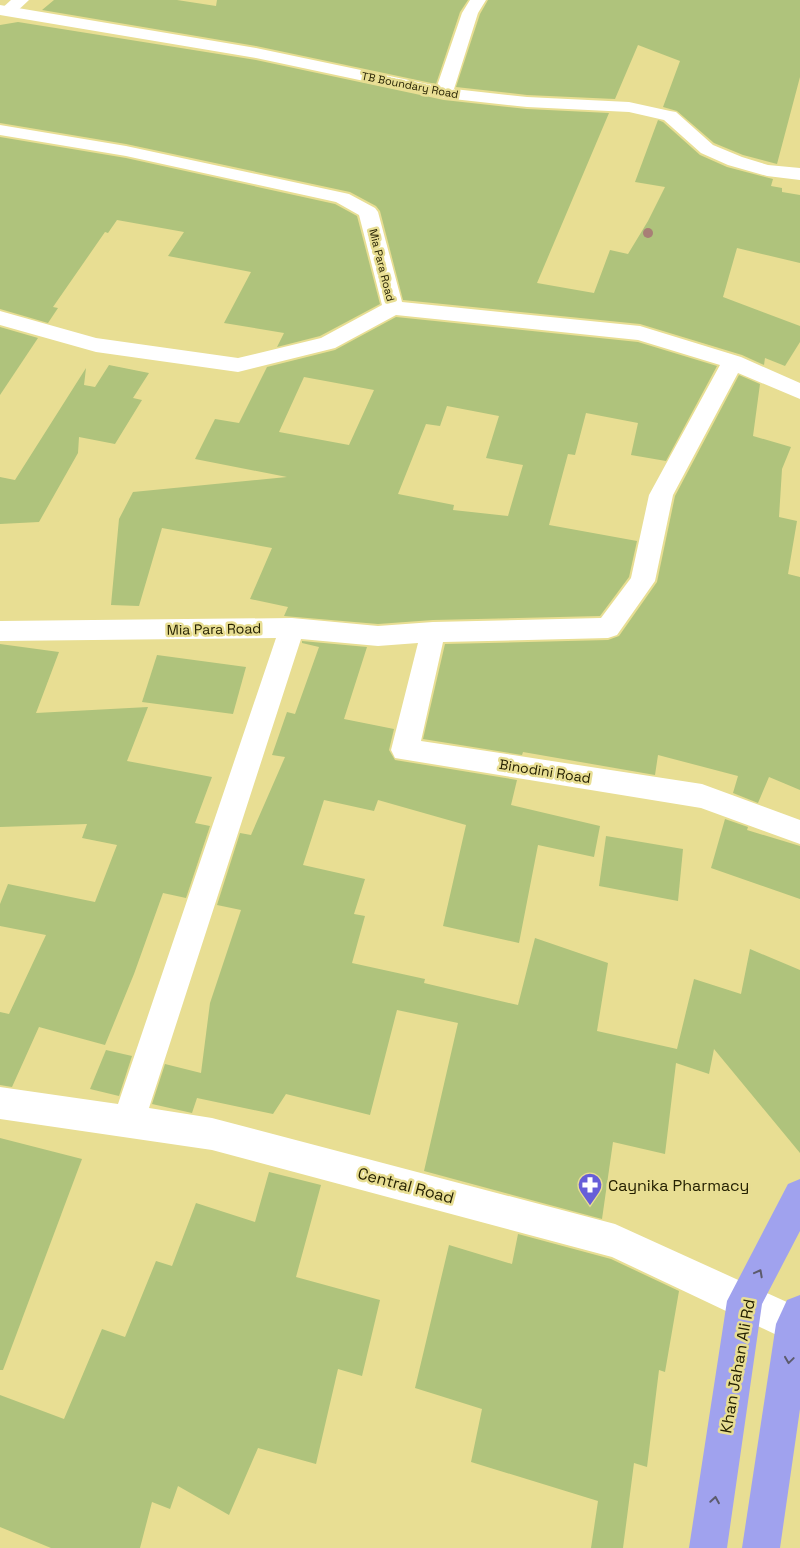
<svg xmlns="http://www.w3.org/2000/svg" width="800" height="1548" font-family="'Space Grotesk',sans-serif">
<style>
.building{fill:#afc37c;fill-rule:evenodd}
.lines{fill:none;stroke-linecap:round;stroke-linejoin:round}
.minor{fill:#fff;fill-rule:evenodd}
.tertiary{fill:#fff;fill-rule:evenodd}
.trunk{fill:#a0a2ee;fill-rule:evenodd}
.tree{fill:#a87f76}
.oneway{stroke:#5c5b6c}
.labels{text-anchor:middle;stroke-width:5;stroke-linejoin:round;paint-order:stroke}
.far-street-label{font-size:11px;fill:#252102;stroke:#e8de93}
.street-label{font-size:14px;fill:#252102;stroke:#e8de93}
.near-street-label{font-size:16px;fill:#252102;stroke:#e8de93}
.near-poi-label{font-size:16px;fill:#252102;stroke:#e8de93;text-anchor:start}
</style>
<rect width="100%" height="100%" fill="#e8de93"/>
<g class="building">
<polygon points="54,0 177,0 216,6 217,0 468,0 460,12 436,84 256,46 42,10"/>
<polygon points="488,0 800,0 800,77 777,164 743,155 714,143 677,111 663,107 680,61 638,45 615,99 527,95 456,87 480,14"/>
<polygon points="18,22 256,60 444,100 527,109 609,113 537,283 594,293 610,250 628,254 648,221 665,187 635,182 658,120 663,122 700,155 727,167 773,179 771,186 782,188 782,192 800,195 800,263 737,248 723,297 800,326 800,342 785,366 765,358 764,365 742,355 640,324 403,300 380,211 376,206 350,192 126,144 0,123 0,25"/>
<polygon points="0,137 126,158 335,204 357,216 380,304 320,336 277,347 284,333 224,323 251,272 168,256 184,232 117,220 108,233 105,232 53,307 58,308 48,323 0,309"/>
<path d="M396,317L638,342L717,366L666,461L631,455L638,423L586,413L575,455L568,454L549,525L637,541L629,577L600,616L433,620L378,624L284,616L288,607L250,599L272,548L162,528L139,606L111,605L119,519L133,492L287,477L195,459L215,419L239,423L267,367L335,350ZM304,377L374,390L349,445L279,432ZM447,406L499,416L486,458L523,465L508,516L453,510L454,505L398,494L426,424L440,426Z"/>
<polygon points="0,327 38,338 0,395"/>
<polygon points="109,365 149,373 133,398 142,400 115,444 79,437 78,453 39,522 0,524 0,477 15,480 86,368 84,385 95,387"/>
<polygon points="739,375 760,384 753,436 791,447 782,469 779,517 797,521 788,574 800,577 800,790 769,777 758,803 733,793 738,776 658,755 655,775 523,752 522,755 423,739 445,644 608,640 619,636 657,582 675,496"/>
<polygon points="302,641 367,647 344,719 394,729 389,750 395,760 517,780 511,805 600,826 594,857 538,845 519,943 443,926 466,825 378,800 374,811 324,800 303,865 365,879 354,914 365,916 352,963 425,979 424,983 518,1005 535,938 608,963 597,1031 677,1049 694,979 741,994 750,949 800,970 800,1153 714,1049 709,1074 676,1063 665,1154 613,1142 602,1219 424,1171 458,1023 397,1010 370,1115 286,1094 273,1114 197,1098 192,1113 152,1104 165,1064 201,1073 210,1003 241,910 217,905 240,833 251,835 285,757 272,755 287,712 295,714 319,647 302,643"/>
<polygon points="0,644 59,652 36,713 148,707 127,761 212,777 195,823 210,826 186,898 163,893 134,974 105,1045 39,1027 12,1087 0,1085 0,1012 9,1014 46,935 0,926 0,904 8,884 95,902 117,845 82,838 87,824 0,827"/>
<polygon points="157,655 246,667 233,714 142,702"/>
<polygon points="725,819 748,827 747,830 800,846 800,899 711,868"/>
<polygon points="606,836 683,849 678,901 599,886"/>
<polygon points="106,1050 132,1056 119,1096 90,1089"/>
<polygon points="0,1138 82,1159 3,1370 0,1370"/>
<polygon points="269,1172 321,1185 296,1277 380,1300 362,1376 338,1369 316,1464 258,1448 229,1515 178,1486 170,1509 152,1502 140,1548 51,1548 0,1527 0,1395 64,1419 102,1329 125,1337 156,1261 172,1266 196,1203 255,1222"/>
<polygon points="518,1234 611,1259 679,1291 665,1372 659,1370 647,1467 634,1463 623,1548 591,1548 598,1501 471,1462 482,1409 415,1388 449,1245 512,1264"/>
</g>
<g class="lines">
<g class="minor">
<polygon points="470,0 486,0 478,13 454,89 527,97 629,102 670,111 676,112 713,145 742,157 768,165 800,168 800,180 767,176 728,165 701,153 664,120 629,112 527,107 444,98 256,58 0,15 0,5 256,48 437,86 462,13"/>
<polygon points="0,125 126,146 349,194 375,208 378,212 402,302 640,326 741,357 800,383 800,399 738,373 673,495 655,581 617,635 608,638 443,642 421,741 702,784 800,820 800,844 701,808 395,758 391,750 418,643 378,646 301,639 149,1108 212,1118 615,1224 800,1308 800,1339 794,1342 781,1337 612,1257 212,1150 0,1119 0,1087 118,1104 276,638 0,641 0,621 292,618 378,626 433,622 601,618 631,578 649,495 720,365 638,340 396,315 335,348 238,372 96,352 0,325 0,311 96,338 238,358 321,338 382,305 359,215 336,202 126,156 0,135"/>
</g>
<polygon class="tertiary" points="11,0 29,0 13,15 1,15 0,10"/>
<g class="trunk">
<polygon points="800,1179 800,1231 762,1304 727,1548 689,1548 727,1301 788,1184"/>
<polygon points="800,1295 800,1409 780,1548 742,1548 776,1324 787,1300"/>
</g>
</g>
<circle class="tree" cx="648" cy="233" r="5"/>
<defs><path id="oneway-chevron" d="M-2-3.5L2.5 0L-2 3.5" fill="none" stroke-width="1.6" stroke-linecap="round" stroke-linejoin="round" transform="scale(1.25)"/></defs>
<g class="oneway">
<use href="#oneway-chevron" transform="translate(759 1273) rotate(-62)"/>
<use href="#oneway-chevron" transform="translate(789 1360) rotate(98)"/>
<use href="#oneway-chevron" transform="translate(715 1500) rotate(-81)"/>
</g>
<defs>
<symbol id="pharmacy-pin" viewBox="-11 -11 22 30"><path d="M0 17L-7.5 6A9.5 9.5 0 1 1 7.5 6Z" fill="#665ed8" stroke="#e8de93"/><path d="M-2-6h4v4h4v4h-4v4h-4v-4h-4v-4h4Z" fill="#fff"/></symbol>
</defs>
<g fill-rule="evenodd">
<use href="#pharmacy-pin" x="576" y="1171" width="28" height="38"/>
</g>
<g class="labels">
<g class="far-street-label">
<text transform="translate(410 85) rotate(11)" y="4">TB Boundary Road</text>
<text transform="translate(382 265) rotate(76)" y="4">Mia Para Road</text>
</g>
<g class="street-label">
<text transform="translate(214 629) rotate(-1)" y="5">Mia Para Road</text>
<text transform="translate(545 771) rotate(9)" y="5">Binodini Road</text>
</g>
<g class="near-street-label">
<text transform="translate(406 1185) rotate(15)" y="6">Central Road</text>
<text transform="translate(737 1366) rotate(-80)" y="6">Khan Jahan Ali Rd</text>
</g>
<g class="near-poi-label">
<text x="608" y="1191">Caynika Pharmacy</text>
</g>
</g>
</svg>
